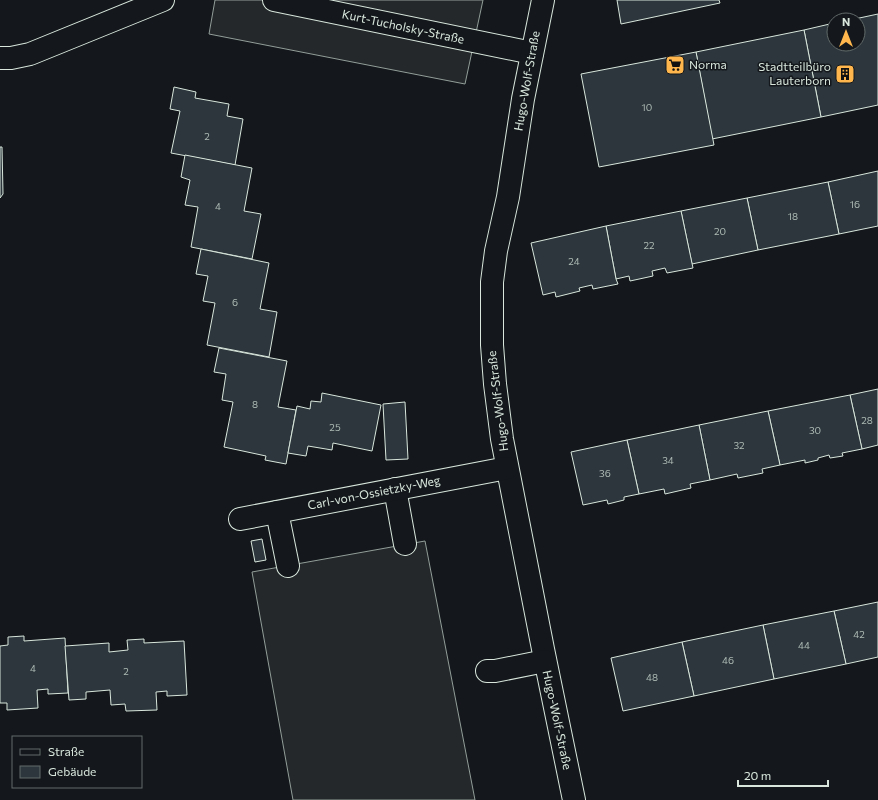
<svg xmlns="http://www.w3.org/2000/svg" width="878" height="800" font-family="Commissioner,sans-serif">
<style>
.parking{fill:#24282b;stroke:#939e99}
.building{fill:#2c363c;stroke:#d8e6dc}
.lines{fill:none;stroke-linecap:round;stroke-linejoin:round}
.minor-casing{stroke:#d8e6dc;stroke-width:24}
.minor{stroke:#14181c;stroke-width:22}
.labels{text-anchor:middle;stroke-width:3;stroke-linejoin:round;paint-order:stroke}
.number-label{font-size:10px;fill:#adbab4}
.street-label{font-size:12px;fill:#d8e6dc;stroke:#14181c}
.poi-label{font-size:12px;fill:#d8e6dc;stroke:#14181c;text-anchor:start}
</style>
<rect width="100%" height="100%" fill="#14181c"/>
<g class="parking">
<polygon points="215,0 483,0 465,84 209,34"/>
<polygon points="425,541 475,800 293,800 252,572"/>
</g>
<g class="building">
<polygon points="617,0 719,0 720,3 621,24"/>
<polygon points="878,14 878,105 821,117 804,30 834,23 834,44 858,44 858,20 850,20"/>
<polygon points="804,30 821,117 712,139 696,52"/>
<polygon points="696,52 714,145 599,167 581,74"/>
<polygon points="174,87 196,92 195,98 229,104 227,116 243,119 235,165 171,153 180,111 170,109"/>
<polygon points="0,147 2,147 3,194 0,198"/>
<polygon points="185,155 252,168 244,211 261,214 252,259 191,247 198,207 185,205 190,180 181,177"/>
<polygon points="878,171 878,226 839,234 828,182"/>
<polygon points="828,182 839,234 758,250 747,198"/>
<polygon points="747,198 758,250 692,264 681,211"/>
<polygon points="681,211 693,268 667,273 665,268 652,271 653,276 630,281 629,276 616,279 606,226"/>
<polygon points="606,226 616,279 618,284 593,289 592,285 579,288 580,291 556,297 555,292 543,295 531,243"/>
<polygon points="201,249 269,263 260,309 277,312 269,357 207,345 215,303 203,301 208,276 196,274"/>
<polygon points="219,348 287,361 278,407 296,410 286,464 265,460 266,456 224,447 233,402 222,400 226,374 214,372"/>
<polygon points="878,389 878,445 862,449 850,395"/>
<polygon points="322,393 381,405 372,451 333,443 332,450 308,446 306,456 288,453 297,406 310,409 311,401 321,402"/>
<polygon points="850,395 862,449 842,453 843,456 830,458 829,455 818,458 818,460 805,463 805,460 780,465 768,411"/>
<polygon points="405,402 408,459 386,460 383,404"/>
<polygon points="768,411 780,465 762,469 763,473 738,478 737,474 710,480 699,425"/>
<polygon points="699,425 710,480 690,484 691,488 665,494 664,489 639,494 627,440"/>
<polygon points="627,440 639,494 624,497 624,500 608,504 607,500 583,505 571,452"/>
<polygon points="262,539 266,560 255,562 251,541"/>
<polygon points="878,602 878,657 846,664 834,611"/>
<polygon points="834,611 846,664 774,679 763,625"/>
<polygon points="763,625 774,679 694,696 682,642"/>
<polygon points="24,636 24,641 65,638 68,693 48,694 48,689 37,690 38,708 7,710 7,703 0,703 0,646 8,645 8,637"/>
<polygon points="144,639 144,643 184,641 187,695 167,696 167,691 156,692 157,710 126,711 125,704 111,705 110,690 86,692 86,699 69,700 65,646 109,643 109,652 128,650 127,640"/>
<polygon points="682,642 694,696 623,711 611,658"/>
</g>
<g class="lines">
<defs>
<g id="minor">
<polyline points="274,0 532,53"/>
<polyline points="543,0 523,99 508,197 496,251 492,282 492,345 495,384 502,439 543,649 574,800"/>
<polyline points="0,58 11,58 30,54 163,0"/>
<polyline points="395,489 405,544"/>
<polyline points="277,512 288,566"/>
<polyline points="240,519 507,468"/>
<polyline points="487,671 495,671 545,661"/>
</g>
</defs>
<use href="#minor" class="minor-casing"/>
<use href="#minor" class="minor"/>
</g>
<defs>
<symbol id="supermarket-square" viewBox="-11 -11 22 22"><rect x="-9" y="-9" width="18" height="18" rx="4" fill="#ffb74d" stroke="#14181c"/><path d="M-6-5.5h2.5l.6 2H6L4.5 2H-2.5L-4.4-4H-6ZM-1.5 3.2a1.3 1.3 0 1 0 .1 0ZM3 3.2a1.3 1.3 0 1 0 .1 0Z" fill="#111"/></symbol>
<symbol id="building-square" viewBox="-11 -11 22 22"><rect x="-9" y="-9" width="18" height="18" rx="4" fill="#ffb74d" stroke="#14181c"/><path d="M-4-6H4V6H1V3H-1V6H-4ZM-2.5-4.3h1.7v1.8h-1.7ZM.8-4.3h1.7v1.8H.8ZM-2.5-1h1.7V.8h-1.7ZM.8-1h1.7V.8H.8Z" fill="#111"/></symbol>
</defs>
<g fill-rule="evenodd">
<use href="#supermarket-square" x="664" y="54" width="22" height="22"/>
<use href="#building-square" x="834" y="63" width="22" height="22"/>
</g>
<g class="labels">
<g class="number-label">
<text x="647" y="111">10</text>
<text x="207" y="140">2</text>
<text x="855" y="208">16</text>
<text x="218" y="210">4</text>
<text x="793" y="220">18</text>
<text x="720" y="235">20</text>
<text x="649" y="249">22</text>
<text x="574" y="265">24</text>
<text x="235" y="306">6</text>
<text x="255" y="408">8</text>
<text x="867" y="424">28</text>
<text x="335" y="431">25</text>
<text x="815" y="434">30</text>
<text x="739" y="449">32</text>
<text x="668" y="464">34</text>
<text x="605" y="477">36</text>
<text x="859" y="638">42</text>
<text x="804" y="649">44</text>
<text x="728" y="664">46</text>
<text x="33" y="672">4</text>
<text x="126" y="675">2</text>
<text x="652" y="681">48</text>
</g>
<g class="street-label">
<text transform="translate(403 27) rotate(12)" y="4">Kurt-Tucholsky-Straße</text>
<text transform="translate(527 81) rotate(-80)" y="4">Hugo-Wolf-Straße</text>
<text transform="translate(498 401) rotate(-97)" y="4">Hugo-Wolf-Straße</text>
<text transform="translate(374 493) rotate(-11)" y="4">Carl-von-Ossietzky-Weg</text>
<text transform="translate(557 720) rotate(78)" y="4">Hugo-Wolf-Straße</text>
</g>
<g class="poi-label">
<text x="689" y="69">Norma</text>
<text x="831" y="71" text-anchor="end">Stadtteilbüro<tspan x="831" dy="14">Lauterborn</tspan></text>
</g>
</g>
<rect x="12" y="736" width="130" height="52" fill="#14181c" stroke="#626a69"/>
<rect x="20" y="749" width="20" height="6" fill="#14181c" stroke="#626a69"/>
<text x="48" y="756" font-size="12" fill="#d8e6dc">Straße</text>
<rect x="20" y="766" width="20" height="12" fill="#2c363c" stroke="#626a69"/>
<text x="48" y="776" font-size="12" fill="#d8e6dc">Gebäude</text>
<g transform="translate(846 32)"><circle r="19" fill="#14181c" stroke="#626a69"/>
<path d="M0-3L7 15L0 10L-7 15Z" fill="#ffb74d"/>
<text y="-6" font-size="11" font-weight="bold" text-anchor="middle" fill="#d8e6dc">N</text>
</g>
<path d="M738 780v6h90v-6" fill="none" stroke="#d8e6dc" stroke-width="2"/>
<text x="744" y="780" font-size="12" fill="#d8e6dc" stroke="#14181c" stroke-width="3" paint-order="stroke">20 m</text>
</svg>
